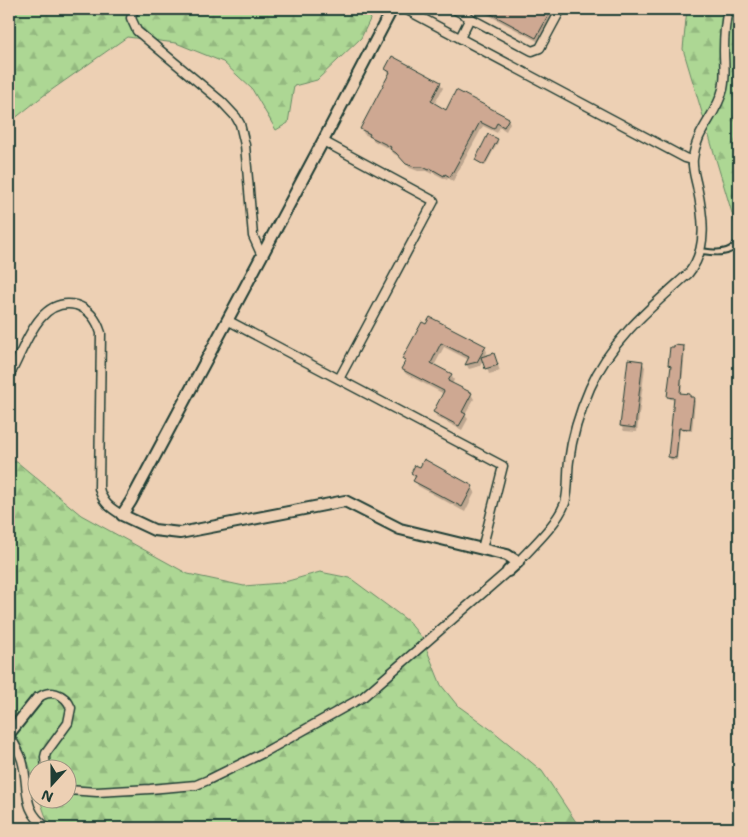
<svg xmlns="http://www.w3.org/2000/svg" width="748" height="837" font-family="'Shantell Sans',sans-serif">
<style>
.forest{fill:url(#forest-firs);stroke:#668a64}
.shadow{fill:#0003}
.building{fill:#cea892;stroke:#1f3d34}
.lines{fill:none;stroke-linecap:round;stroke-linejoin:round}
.service-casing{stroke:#1f3d34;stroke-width:8}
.minor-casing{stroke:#1f3d34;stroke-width:11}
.tertiary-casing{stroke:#1f3d34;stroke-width:14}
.service{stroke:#edd0b4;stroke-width:4}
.minor{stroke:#edd0b4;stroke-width:8}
.tertiary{stroke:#edd0b4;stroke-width:10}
</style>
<defs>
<pattern id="forest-firs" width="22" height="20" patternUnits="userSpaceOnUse" patternTransform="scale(1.25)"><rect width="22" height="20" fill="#add794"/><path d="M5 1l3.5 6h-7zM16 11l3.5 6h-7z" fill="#94b980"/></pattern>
</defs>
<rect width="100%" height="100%" fill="#edd0b4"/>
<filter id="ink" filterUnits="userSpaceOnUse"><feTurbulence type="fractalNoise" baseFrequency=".02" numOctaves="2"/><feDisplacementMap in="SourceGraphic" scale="10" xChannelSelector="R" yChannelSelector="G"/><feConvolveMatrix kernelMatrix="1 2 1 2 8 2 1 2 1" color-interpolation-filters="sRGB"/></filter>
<g filter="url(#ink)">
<g class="forest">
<polygon points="9,9 375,9 361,38 317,80 294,86 288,123 276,130 252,89 223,62 176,43 127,37 43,96 9,123"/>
<polygon points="687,9 739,9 739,221 735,223 683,49"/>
<polygon points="9,462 17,462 81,515 188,574 244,586 281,583 320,572 350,578 408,621 422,638 441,685 457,705 493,731 542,771 580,828 62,828 48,823 40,800 68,800 68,770 38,770 37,791 28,762 9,730"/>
</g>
<g class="shadow">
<polygon points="477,9 547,9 553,15 539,42"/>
<polygon points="386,69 440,83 443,88 434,105 446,111 508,119 510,123 506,131 500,127 497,133 483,126 453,181 448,178 447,180 432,172 432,174 426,171 418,171 410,168 400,157 394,154 391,150 374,141 372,138 364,134 362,129 389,74"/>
<polygon points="497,140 498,142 485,166 478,162 476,159"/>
<polygon points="422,324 485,347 487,352 485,357 493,354 496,360 500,371 489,374 484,359 480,366 469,369 466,364 469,360 444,347 434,366 451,375 454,380 452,384 471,394 474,399 465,415 468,419 462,430 437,417 434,412 444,394 406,374 403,369 406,363 403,359"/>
<polygon points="683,347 685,350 681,394 690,395 695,401 692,431 680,430 677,460 671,460 669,457 675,400 670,399 668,396 671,368 670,365"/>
<polygon points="642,362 645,367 637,432 624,431 621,426"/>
<polygon points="412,473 472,487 475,492 465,512 418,486"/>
</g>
<g class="building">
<polygon points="482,9 552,9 536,38"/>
<polygon points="392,56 441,82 431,101 446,110 456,90 509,118 504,127 497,123 494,129 480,122 450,177 445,174 444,176 430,168 429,170 423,167 415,167 406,164 396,153 390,149 391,147 369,136 370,134 360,129 390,72 385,69"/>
<polygon points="488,134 498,139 484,165 475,160"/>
<polygon points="430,317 486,346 477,362 465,365 469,357 441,343 431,363 452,374 448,381 472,393 462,412 466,414 459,426 433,412 444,391 401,369 406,360 402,359 422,322 426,324"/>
<polygon points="674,345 684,346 680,393 690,394 690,397 694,397 690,429 679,428 676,458 668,457 674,398 667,397 671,366 668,365 670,347 674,347"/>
<polygon points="494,353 498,365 485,369 481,357"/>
<polygon points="628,359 643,361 635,428 620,426"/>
<polygon points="424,459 473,486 462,507 413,481 416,476 411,473 415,465 420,467"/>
</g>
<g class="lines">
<defs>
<path id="service" d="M701,251C716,253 729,255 739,242"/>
<g id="minor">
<polyline points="134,9 131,18 137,31 222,102 236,117 240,124 245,145 253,236 262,256"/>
<polyline points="405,9 685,158 692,160"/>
<polyline points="454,9 470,18 460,38"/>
<polyline points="470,18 532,51 540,48 561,9"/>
<polyline points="323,141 434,201 339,379"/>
<polyline points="227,320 503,466 482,549"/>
<path d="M9,376C24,351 37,296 76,305C89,309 97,320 101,333L99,488C102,502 110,508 122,515"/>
<path d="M518,562C533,546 557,524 565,503C569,490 567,475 569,461C572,436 580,411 590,388C611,340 650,308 688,274C709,249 703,215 697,186C695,177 692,168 693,159C696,130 717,115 723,89C726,76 724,64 724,51C724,37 725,23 728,9"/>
<path d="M37,699C49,688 65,693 71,708L68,723L46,753L45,757L46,770"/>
<path d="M9,735C14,743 19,751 22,760C30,787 20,810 48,828"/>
<polyline points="68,790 97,792 150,789 196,785 208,780 263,753 363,697 508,571"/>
</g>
<g id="tertiary">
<polyline points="392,9 323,141 131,501 122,515 154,530 180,533 345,501 400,529 507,555 518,562 508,571"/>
<polyline points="9,734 37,699"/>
</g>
</defs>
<use href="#service" class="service-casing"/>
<use href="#minor" class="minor-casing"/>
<use href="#tertiary" class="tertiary-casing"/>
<use href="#service" class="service"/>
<use href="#minor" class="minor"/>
<use href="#tertiary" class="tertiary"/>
</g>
</g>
<rect width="748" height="837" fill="none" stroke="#edd0b4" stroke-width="30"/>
<rect x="15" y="15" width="718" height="807" fill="none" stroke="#1f3d34" stroke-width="2" filter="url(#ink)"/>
<g transform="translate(52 784) rotate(201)"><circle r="24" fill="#edd0b4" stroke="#9b9581"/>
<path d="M0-4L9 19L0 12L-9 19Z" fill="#1f3d34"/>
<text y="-8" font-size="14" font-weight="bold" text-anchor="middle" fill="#1f3d34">N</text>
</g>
</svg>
